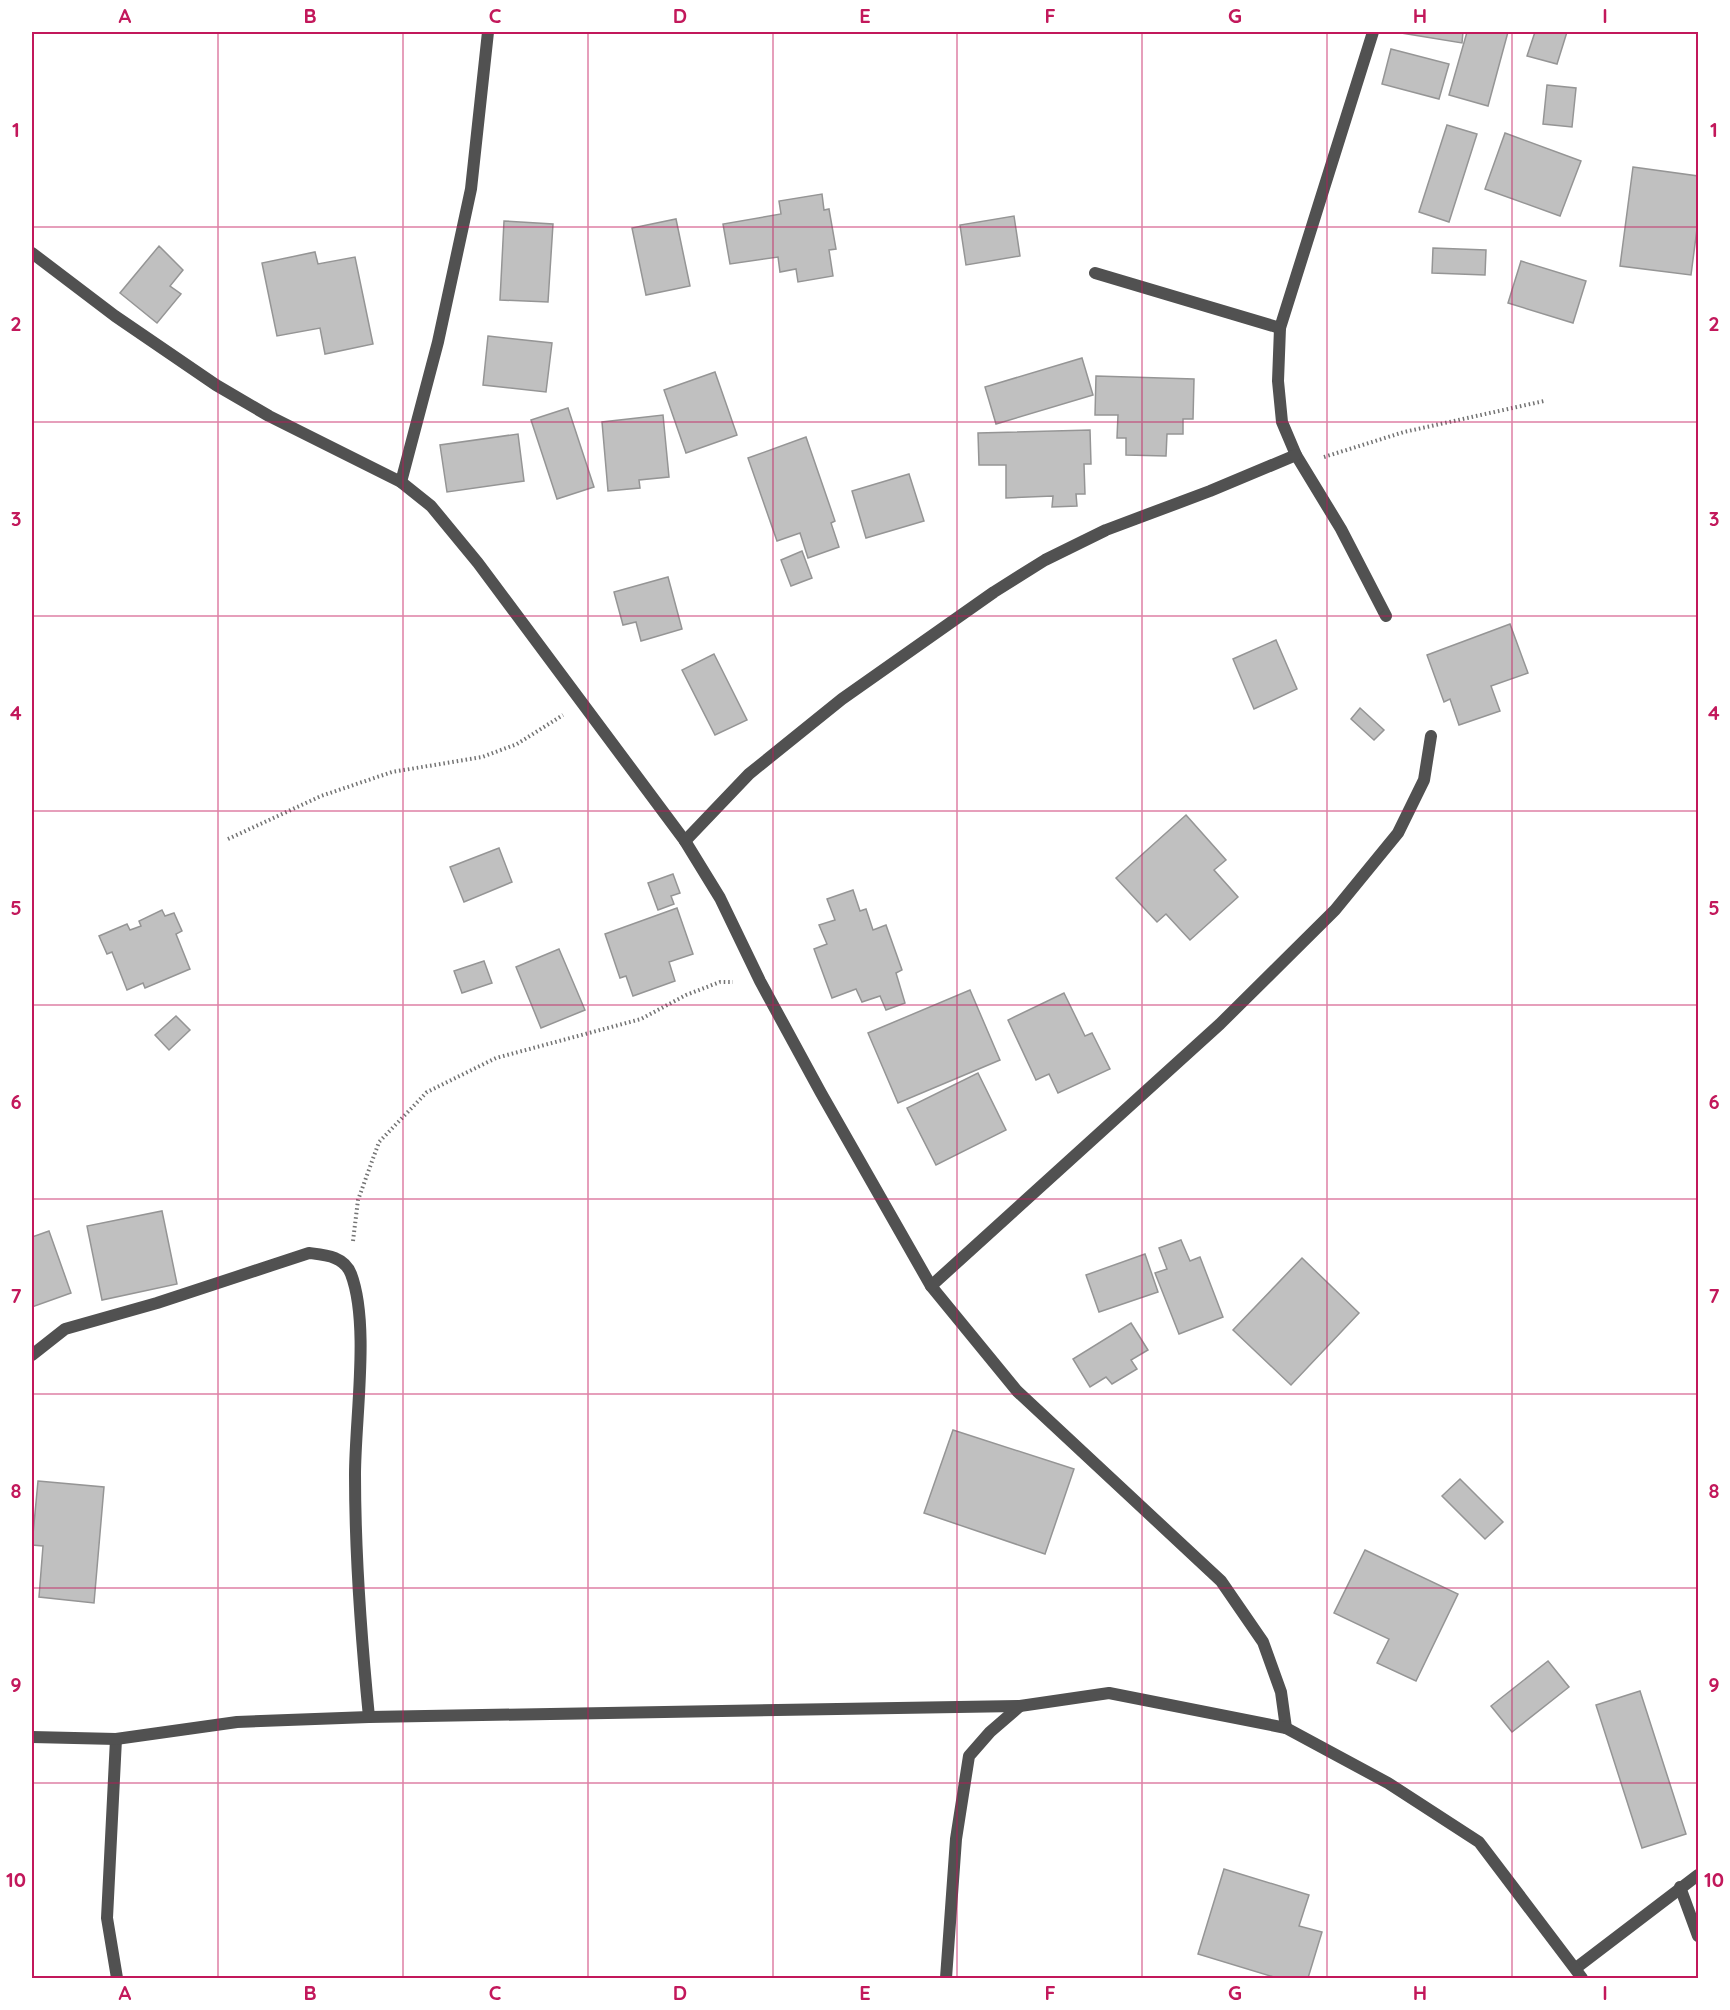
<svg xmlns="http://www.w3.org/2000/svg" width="1730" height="2010" font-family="Quicksand,sans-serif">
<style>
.building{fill:#c0c0c0;stroke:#959595;stroke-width:1.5}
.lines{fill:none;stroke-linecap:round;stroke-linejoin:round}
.path{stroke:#737373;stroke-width:4;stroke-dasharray:1.5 3;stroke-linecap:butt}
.minor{stroke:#515151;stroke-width:12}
.tertiary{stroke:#515151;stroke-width:12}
.grid{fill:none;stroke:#c2185b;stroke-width:1.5;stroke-opacity:0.55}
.neatline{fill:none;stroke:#c2185b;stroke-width:2}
.grid-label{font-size:20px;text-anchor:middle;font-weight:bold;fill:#c2185b}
</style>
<rect width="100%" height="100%" fill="#fff"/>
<g class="building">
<polygon points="1395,32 1463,32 1462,43"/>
<polygon points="1467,32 1508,32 1488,106 1449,95"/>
<polygon points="1535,32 1567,32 1557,64 1527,56"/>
<polygon points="1391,49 1449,64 1439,99 1382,84"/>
<polygon points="1547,85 1576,88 1572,127 1543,124"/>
<polygon points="1447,125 1477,134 1449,222 1419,212"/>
<polygon points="1505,133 1581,161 1560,216 1485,189"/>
<polygon points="1633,167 1698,176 1698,221 1691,275 1620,266"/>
<polygon points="822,194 824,210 829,209 836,249 829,250 833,276 798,282 796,269 780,272 778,257 730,264 723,224 781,214 779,201"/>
<polygon points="1014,216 1020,256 966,265 960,225"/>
<polygon points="676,219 690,286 646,295 632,228"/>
<polygon points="504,221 553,224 548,302 500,300"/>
<polygon points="159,246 183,270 170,286 181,294 157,323 120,293"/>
<polygon points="1433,248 1486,250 1485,275 1432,273"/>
<polygon points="315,252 318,264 355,257 373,344 325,354 320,328 277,336 262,263"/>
<polygon points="1521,261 1586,281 1573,323 1508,303"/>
<polygon points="488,336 552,343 546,392 483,385"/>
<polygon points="1082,358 1093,395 996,424 985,387"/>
<polygon points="715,372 737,435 686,453 664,390"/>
<polygon points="1096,376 1194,379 1193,419 1183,419 1183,434 1167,434 1166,456 1126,455 1126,438 1117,438 1118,415 1095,415"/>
<polygon points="568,408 594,487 557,499 531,420"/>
<polygon points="663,415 669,477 639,480 640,488 608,491 602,422"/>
<polygon points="1090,430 1091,464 1084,464 1085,494 1076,494 1077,506 1052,507 1053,496 1006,498 1006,465 979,465 978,433"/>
<polygon points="518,434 524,481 447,492 440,445"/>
<polygon points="806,437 835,521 831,523 839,547 808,558 800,533 777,541 748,458"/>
<polygon points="909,474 924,521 866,538 852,491"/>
<polygon points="802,551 812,578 791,586 781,560"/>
<polygon points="668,577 682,629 641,641 636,622 623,625 614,592"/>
<polygon points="1510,624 1528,673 1491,686 1500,711 1459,725 1450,699 1444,702 1427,655"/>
<polygon points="1276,640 1297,689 1254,709 1233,659"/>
<polygon points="714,654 747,720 715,735 682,670"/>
<polygon points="1360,708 1384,730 1374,740 1351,719"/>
<polygon points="1186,815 1226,860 1214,870 1238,897 1190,940 1166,914 1157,922 1116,878"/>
<polygon points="499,848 512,882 464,902 450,867"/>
<polygon points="673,874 680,893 671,896 674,904 658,910 648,883"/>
<polygon points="853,890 860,911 866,909 873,930 886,925 902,970 896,973 905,1003 886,1010 880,996 862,1002 856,989 832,998 814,949 827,944 819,925 835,920 827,899"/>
<polygon points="677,908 693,954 669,962 675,981 633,996 626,976 620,978 605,934"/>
<polygon points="162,910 165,916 174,913 182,931 176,934 190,969 145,988 143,983 127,990 112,952 107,954 99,936 127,924 130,930 141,926 139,921"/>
<polygon points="559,949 585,1010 541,1028 516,967"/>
<polygon points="484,961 492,983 462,993 454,971"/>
<polygon points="970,990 1000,1060 898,1103 868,1033"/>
<polygon points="1064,993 1085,1036 1092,1033 1110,1069 1058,1093 1049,1074 1036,1080 1008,1020"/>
<polygon points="176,1016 190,1030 169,1050 155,1035"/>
<polygon points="978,1073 1006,1130 936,1165 907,1108"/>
<polygon points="162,1211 177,1284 102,1300 87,1226"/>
<polygon points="49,1231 71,1293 32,1307 32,1237"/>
<polygon points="1181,1240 1190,1261 1200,1257 1223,1317 1179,1334 1155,1273 1167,1269 1159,1248"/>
<polygon points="1145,1254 1158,1292 1099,1312 1086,1275"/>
<polygon points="1302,1258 1359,1313 1291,1385 1233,1330"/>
<polygon points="1131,1323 1148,1350 1131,1360 1137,1369 1112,1384 1106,1377 1090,1387 1073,1359"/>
<polygon points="953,1430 1074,1469 1045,1554 924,1513"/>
<polygon points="1460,1479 1503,1522 1485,1539 1442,1496"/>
<polygon points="38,1481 104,1487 94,1603 39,1597 43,1546 32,1545"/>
<polygon points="1365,1550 1458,1594 1416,1681 1377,1663 1389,1639 1334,1613"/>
<polygon points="1548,1661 1569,1687 1512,1732 1491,1706"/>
<polygon points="1640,1691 1686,1834 1642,1848 1596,1705"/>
<polygon points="1224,1869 1309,1895 1299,1926 1322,1932 1308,1978 1277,1978 1198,1954"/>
</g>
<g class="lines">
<g class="path">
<polyline points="1324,457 1404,432 1544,401"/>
<polyline points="228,839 321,796 392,772 482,757 517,744 563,715"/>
<polyline points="353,1241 358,1200 379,1142 427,1092 496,1058 641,1019 686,995 720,982 733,982"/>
</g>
<g class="minor">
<polyline points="1373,32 1280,328 1278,381 1282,422 1296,455 1341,529 1386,616"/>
<polyline points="32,253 115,316 216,385 269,416 401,482 431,506 478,563 685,841 720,898 760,981 821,1093 931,1286 1017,1391 1221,1581 1263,1642 1281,1692 1286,1728"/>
<polyline points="1095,273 1280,328"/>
<polyline points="401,482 438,342 471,189 488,32"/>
<polyline points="685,841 749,774 842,699 994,592 1045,560 1106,530 1210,491 1296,455"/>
<polyline points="931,1286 1220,1024 1335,910 1398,833 1424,780 1431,736"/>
<path d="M32,1355L65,1329L157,1303L309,1253C325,1255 344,1256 351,1274C370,1324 355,1419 355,1475C355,1556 361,1636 369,1717"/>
<polyline points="116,1739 107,1918 117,1978"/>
<polyline points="1680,1887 1698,1936"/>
<polyline points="1576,1968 1698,1875"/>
<polyline points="946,1978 956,1839 969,1756 990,1732 1020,1706"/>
</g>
<polyline class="tertiary" points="32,1737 116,1739 237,1722 369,1717 1020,1706 1109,1693 1286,1728 1388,1783 1479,1842 1582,1978"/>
</g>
<path class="grid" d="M218,32V1978M403,32V1978M588,32V1978M773,32V1978M957,32V1978M1142,32V1978M1327,32V1978M1512,32V1978M32,227H1698M32,422H1698M32,616H1698M32,811H1698M32,1005H1698M32,1199H1698M32,1394H1698M32,1588H1698M32,1783H1698"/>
<rect width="1730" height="2010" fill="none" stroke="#ffffff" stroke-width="66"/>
<rect x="33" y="33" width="1664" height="1944" class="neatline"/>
<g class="grid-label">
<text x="125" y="23">A</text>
<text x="310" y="23">B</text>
<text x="495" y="23">C</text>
<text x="680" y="23">D</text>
<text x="865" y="23">E</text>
<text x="1050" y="23">F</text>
<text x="1235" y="23">G</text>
<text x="1420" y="23">H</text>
<text x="1605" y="23">I</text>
<text x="16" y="137">1</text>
<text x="1714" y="137">1</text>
<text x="16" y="331">2</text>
<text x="1714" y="331">2</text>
<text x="16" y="526">3</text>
<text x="1714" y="526">3</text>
<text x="16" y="720">4</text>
<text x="1714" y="720">4</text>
<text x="16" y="915">5</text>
<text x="1714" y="915">5</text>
<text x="16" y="1109">6</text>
<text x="1714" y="1109">6</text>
<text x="16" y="1303">7</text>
<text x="1714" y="1303">7</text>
<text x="16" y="1498">8</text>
<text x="1714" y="1498">8</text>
<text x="16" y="1692">9</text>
<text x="1714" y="1692">9</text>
<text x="16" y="1887">10</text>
<text x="1714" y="1887">10</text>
<text x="125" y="2000">A</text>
<text x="310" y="2000">B</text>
<text x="495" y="2000">C</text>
<text x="680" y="2000">D</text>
<text x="865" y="2000">E</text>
<text x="1050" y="2000">F</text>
<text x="1235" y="2000">G</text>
<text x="1420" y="2000">H</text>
<text x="1605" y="2000">I</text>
</g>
</svg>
